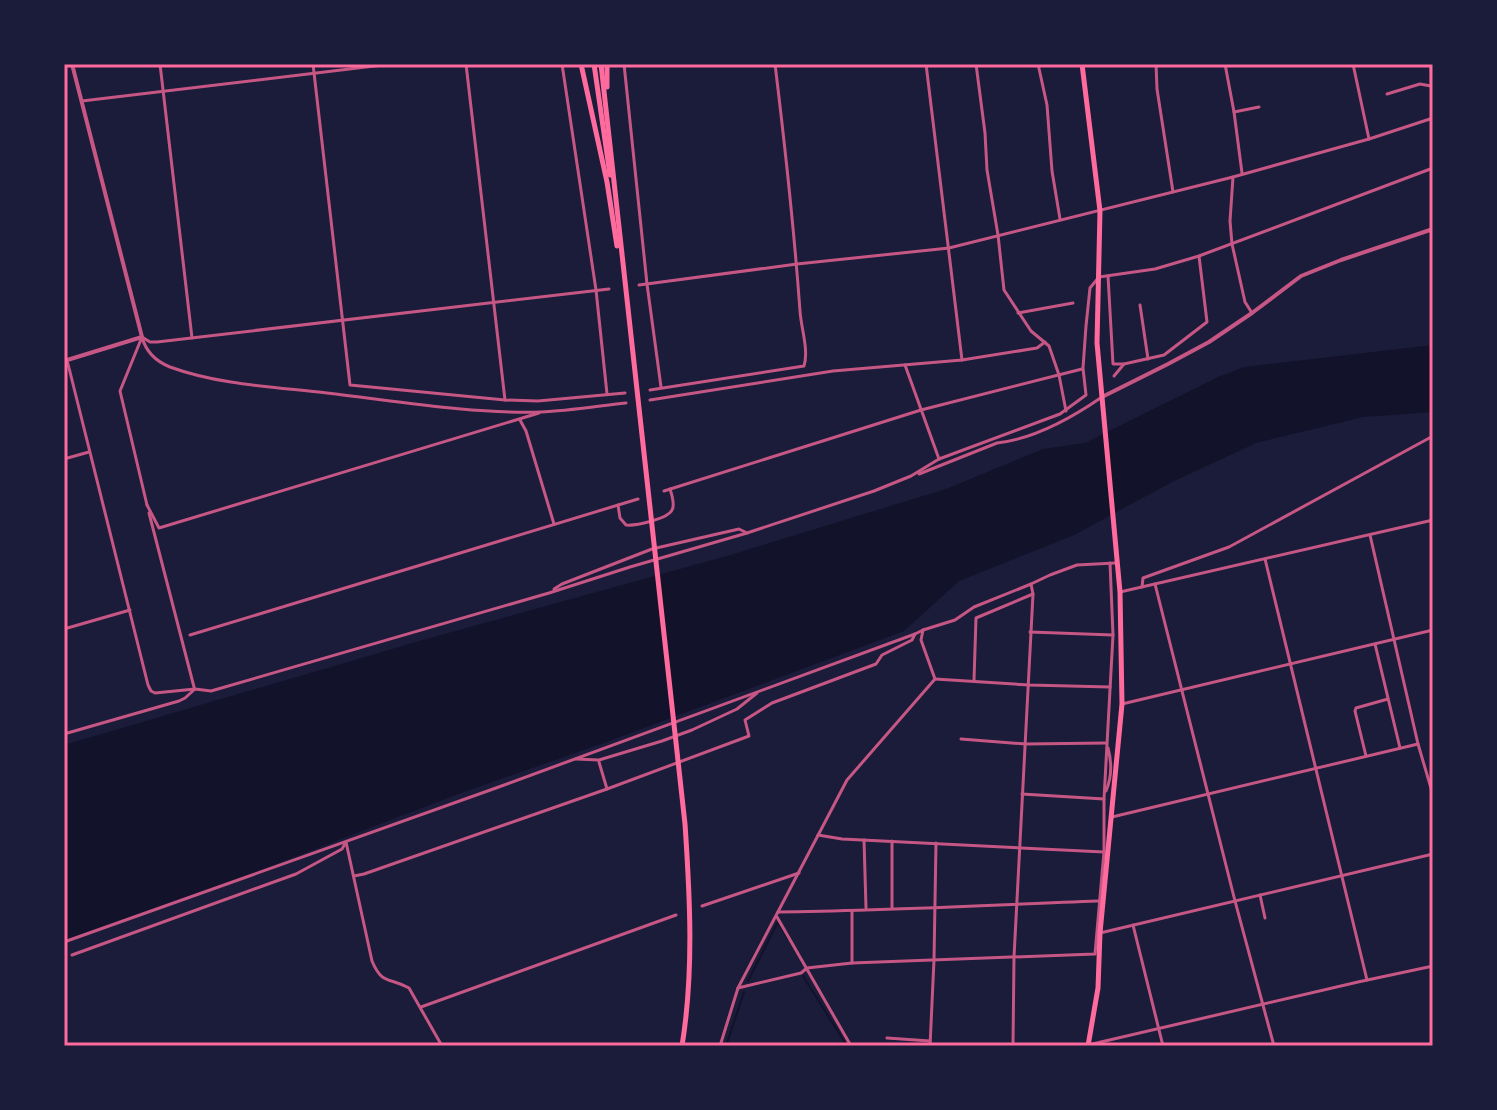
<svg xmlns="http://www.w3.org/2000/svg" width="1497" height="1110" font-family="'DM Sans',sans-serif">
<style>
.water{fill:#12122b}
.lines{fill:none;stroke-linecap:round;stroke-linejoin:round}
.stream{stroke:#12122b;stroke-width:2}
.minor{stroke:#c65784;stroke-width:3}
.tertiary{stroke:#c65784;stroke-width:4}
.trunk{stroke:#ff6b9d;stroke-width:5}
.motorway{stroke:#ff6b9d;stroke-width:5}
.neatline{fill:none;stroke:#ff6b9d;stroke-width:3}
</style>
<rect width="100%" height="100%" fill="#1b1b3a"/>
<polygon class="water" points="1433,345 1433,412 1363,417 1256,443 1174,481 1074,535 959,581 904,631 604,743 461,793 250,874 64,940 64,745 423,640 727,556 949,488 1043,449 1085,443 1218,377 1244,367"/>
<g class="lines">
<g class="stream">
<polyline points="803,976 847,1046"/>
<polyline points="748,981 778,922 788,939"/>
<polyline points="726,1046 744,992"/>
</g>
<g class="minor">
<polyline points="160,64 192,338"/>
<polyline points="313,64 350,385 505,400 538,401 625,393"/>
<polyline points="466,64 505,400"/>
<polyline points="562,64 596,290 607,394"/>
<polyline points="624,64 647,284 661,387"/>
<polyline points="926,64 962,360"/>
<polyline points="976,64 985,133 987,170 998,235 1004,290 1031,331 1049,346 1059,375 1066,411"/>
<polyline points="1038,64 1047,105 1052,171 1060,219"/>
<polyline points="1156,64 1157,89 1173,192"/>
<polyline points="1225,64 1234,112 1242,173"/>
<polyline points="1353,64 1369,139"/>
<polyline points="1431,64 1432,118"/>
<polyline points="1387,94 1420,84 1431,86"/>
<polyline points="82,101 391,64"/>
<polyline points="1234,112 1259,107"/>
<polyline points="1233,177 1230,221 1232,244 1245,302 1252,313"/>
<polyline points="1108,276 1113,364 1124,364"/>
<polyline points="639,285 797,264 949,248 1233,177 1369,139 1433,118"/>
<polyline points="1140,305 1148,359"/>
<polyline points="1018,313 1073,303"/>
<path d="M142,337C146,352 155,361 170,367C219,385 275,387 327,393C396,401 471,414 541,412C569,411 598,406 626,403"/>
<polyline points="142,337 150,342 157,342 609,289"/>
<polyline points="142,337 120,391 147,505"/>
<polyline points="67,360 148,685 151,691 155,693 195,689 211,691 549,593 630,567 747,533 874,491 911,476 939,459 1060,414 1086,395 1083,368 1086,326 1090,288 1099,277 1155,269 1199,256 1433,168"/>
<polyline points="905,365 939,459"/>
<polyline points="1114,376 1124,364 1164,355 1207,322 1199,256"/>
<path d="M650,390L804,366C809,350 801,328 800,311C794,228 785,146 775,64"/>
<polyline points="650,400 833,371 962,360 1037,348 1045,342"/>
<polyline points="520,420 526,431 554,524"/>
<polyline points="64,459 89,452"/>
<path d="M919,474L997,443C1034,439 1073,417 1102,397"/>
<polyline points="664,491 921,410 1082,369"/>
<polyline points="147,505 159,528 539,413"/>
<path d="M618,505L620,518L626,525C635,526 668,519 672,510C675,505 672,495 670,489"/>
<polyline points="149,513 194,687"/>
<polyline points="1370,535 1418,744 1433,795"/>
<polyline points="1265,559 1367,980"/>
<polyline points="1155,584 1235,901 1274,1046"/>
<polyline points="1142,587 1143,578 1229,547 1433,436"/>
<polyline points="554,589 562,584 652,549 739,529 747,533"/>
<polyline points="1120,592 1433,520"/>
<polyline points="64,629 130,610"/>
<polyline points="1030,632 1113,635"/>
<polyline points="190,635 638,499"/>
<polyline points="1375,644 1400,748"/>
<polyline points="935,679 1029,685 1110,687"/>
<polyline points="974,680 976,618 1033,594"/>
<polyline points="1122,704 1433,630"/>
<polyline points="64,734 179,701 185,698 195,689"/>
<polyline points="961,739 1026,744 1106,743"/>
<polyline points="1366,756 1355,711 1356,708 1388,699"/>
<polyline points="576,759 599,760 662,741 692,730 737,709 757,693"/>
<polyline points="599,762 607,789"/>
<path d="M1106,791C1112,777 1112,763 1108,748"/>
<polyline points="1022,794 1104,799"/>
<polyline points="1112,817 1418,744"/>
<polyline points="818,835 842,839 1104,852"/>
<polyline points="864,840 866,908"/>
<path d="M346,842L372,961C382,985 389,977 409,988L442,1046"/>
<polyline points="354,876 364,874 607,789 749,736 745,720 772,703 876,664 882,655 912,640 915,634"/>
<polyline points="1260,895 1265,918"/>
<polyline points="702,906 799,873"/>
<polyline points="892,908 892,841"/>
<path d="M778,912C884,911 991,905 1098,901"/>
<polyline points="777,917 851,1046"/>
<polyline points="1133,925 1163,1046"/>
<polyline points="1100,933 1433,854"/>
<polyline points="64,942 496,788 915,634 923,630 955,620 974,607 1031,584 1050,575 1077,565 1115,563"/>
<polyline points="72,955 296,874 342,849 346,842"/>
<polyline points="852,963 852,911"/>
<polyline points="738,988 801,973 807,968 852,963 1095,954 1104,852 1104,799 1113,635 1110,563"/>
<polyline points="421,1007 676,915"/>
<polyline points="887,1038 930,1041"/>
<polyline points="1088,1045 1358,982 1433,966"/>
<polyline points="720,1046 738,988 847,780 935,679 921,640 923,630"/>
<polyline points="930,1046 934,960 936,843"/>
<polyline points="1013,1046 1014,957 1033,594 1031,584"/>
</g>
<g class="tertiary">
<polyline points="64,361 142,337 72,64"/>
<polyline points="1102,397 1168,364 1209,342 1252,313 1301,276 1341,260 1433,229"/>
</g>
<polyline class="trunk" points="1082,64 1100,211 1097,343 1120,592 1122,704 1100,933 1098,988 1088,1046"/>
<g class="motorway">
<polyline points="581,64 607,182 617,246"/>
<polyline points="594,64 610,175"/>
<path d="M601,64L685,824C690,898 694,972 682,1046"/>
<polyline points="607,87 607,64"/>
</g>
</g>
<rect width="1497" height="1110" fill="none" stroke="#1b1b3a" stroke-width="132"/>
<rect x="66" y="66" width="1365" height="978" class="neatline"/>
</svg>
